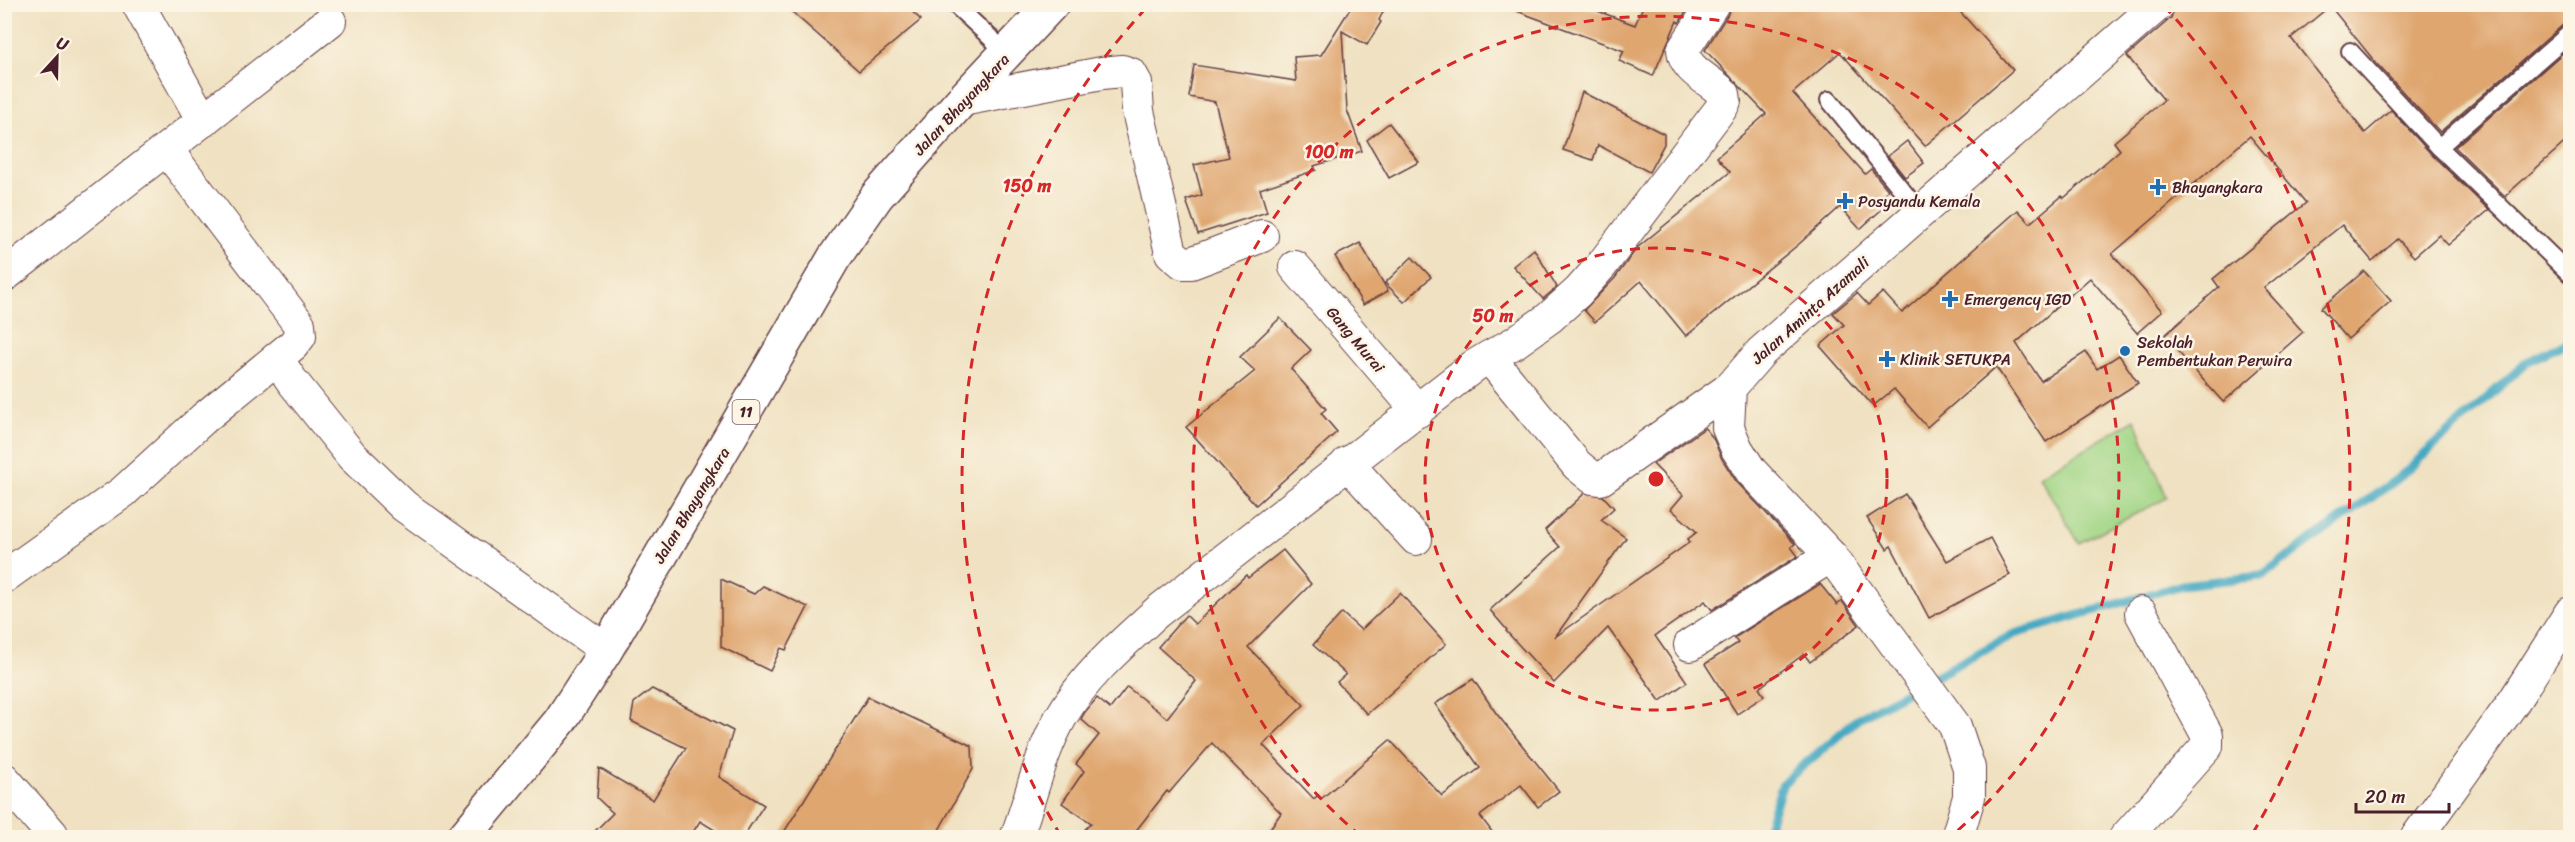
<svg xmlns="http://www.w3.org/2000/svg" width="2575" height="842" font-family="Sriracha,sans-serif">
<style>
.green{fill:#a2d687;stroke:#767a59;stroke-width:1.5}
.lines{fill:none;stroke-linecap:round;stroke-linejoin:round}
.stream{stroke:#43a8c3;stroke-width:9}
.building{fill:#dfa66f}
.service-casing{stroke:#633c42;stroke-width:20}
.minor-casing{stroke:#633c42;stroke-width:34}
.trunk-casing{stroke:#633c42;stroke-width:36}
.service{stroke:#fff;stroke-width:16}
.minor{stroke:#fff;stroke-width:32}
.trunk{stroke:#fff;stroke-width:33}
.ring{fill:none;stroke:#d62828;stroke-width:3;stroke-dasharray:10 8}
.poi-dot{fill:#1f6fb2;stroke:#fcf5e5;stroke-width:2}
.labels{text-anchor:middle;stroke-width:5;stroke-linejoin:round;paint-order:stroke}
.shield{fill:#fcf5e5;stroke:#7f5f63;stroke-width:1.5}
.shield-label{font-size:15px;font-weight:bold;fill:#4a1f2b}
.street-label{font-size:16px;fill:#4a1f2b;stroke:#fcf5e5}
.poi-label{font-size:16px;fill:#4a1f2b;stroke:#fcf5e5;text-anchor:start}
.centre{fill:#d62828;stroke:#fcf5e5;stroke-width:3}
.ring-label{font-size:18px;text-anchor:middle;font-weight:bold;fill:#d62828;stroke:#fcf5e5;stroke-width:5;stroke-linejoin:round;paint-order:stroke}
</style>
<rect width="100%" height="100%" fill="#fcf5e5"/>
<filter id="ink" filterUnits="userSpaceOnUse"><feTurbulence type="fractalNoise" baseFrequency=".0167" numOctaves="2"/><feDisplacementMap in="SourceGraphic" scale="12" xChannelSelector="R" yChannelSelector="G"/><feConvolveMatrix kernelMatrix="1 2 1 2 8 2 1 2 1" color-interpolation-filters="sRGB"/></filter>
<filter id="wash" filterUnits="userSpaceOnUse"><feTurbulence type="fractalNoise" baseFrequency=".008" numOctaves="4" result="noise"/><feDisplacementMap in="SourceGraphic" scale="24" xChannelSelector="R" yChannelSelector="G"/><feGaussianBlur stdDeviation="1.35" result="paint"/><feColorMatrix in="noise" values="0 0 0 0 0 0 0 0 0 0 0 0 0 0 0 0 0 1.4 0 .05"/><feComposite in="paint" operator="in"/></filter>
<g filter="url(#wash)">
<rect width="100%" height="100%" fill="#efe1c1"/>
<polygon class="green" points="2135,419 2167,498 2079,543 2039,476"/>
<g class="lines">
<polyline class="stream" points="1764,838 1783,783 1860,717 2014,634 2182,585 2261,576 2396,480 2527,362 2570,341"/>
</g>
<g id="blocks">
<g class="building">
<polygon points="783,4 904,4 921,20 859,71"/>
<polygon points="1353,4 1387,4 1379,20 1381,22 1367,45 1342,31 1347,110 1362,151 1314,166 1316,170 1260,189 1267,212 1198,234 1186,200 1202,195 1194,165 1229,157 1215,102 1189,97 1194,65 1296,81 1294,57 1321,55"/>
<polygon points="1507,4 1579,4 1635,25 1644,4 1668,4 1686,12 1679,23 1677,21 1653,76 1619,61 1624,51 1506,7"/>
<polygon points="1731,4 1953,4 2013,70 1925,146 1840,52 1793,93 1865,174 1871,169 1888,190 1883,194 1890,202 1860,229 1840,207 1799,244 1686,336 1641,281 1595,322 1584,310 1615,278 1637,248 1730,172 1717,157 1766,114 1705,50 1728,14"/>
<polygon points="2176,4 2571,4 2571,23 2563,25 2440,132 2376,63 2330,6 2291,38 2365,133 2391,110 2432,155 2489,210 2448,245 2439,235 2414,257 2398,239 2372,261 2342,225 2264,288 2303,332 2223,402 2164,336 2219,287 2213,279 2306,203 2250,136 2112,254 2162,311 2137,333 2090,278 2016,343 2041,381 2086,352 2097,369 2119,355 2138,383 2046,442 1996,367 1927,427 1894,389 1873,406 1820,346 1844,325 1833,313 1857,293 1868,305 1883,292 1902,313 2018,210 2030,223 2062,196 2064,198 2120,150 2114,142 2164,100 2127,56 2171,18"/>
<polygon points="2571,46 2571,137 2505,196 2455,147"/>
<polygon points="1582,92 1664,134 1664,144 1649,172 1598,145 1593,160 1563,150"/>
<polygon points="1389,123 1419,162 1389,178 1367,140"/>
<polygon points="1907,141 1924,163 1905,177 1888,156"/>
<polygon points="1360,243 1388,291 1363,305 1335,256"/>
<polygon points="1534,249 1557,287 1543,299 1513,266"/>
<polygon points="1412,257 1431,277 1404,302 1385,283"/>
<polygon points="2364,271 2391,301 2348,339 2321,308"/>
<polygon points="1280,318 1311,350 1291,369 1326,409 1321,413 1337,432 1256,505 1186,427 1255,371 1240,357"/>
<polygon points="1705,428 1713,438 1722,459 1736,481 1795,544 1791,547 1798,556 1712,610 1705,601 1655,636 1687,682 1660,701 1608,628 1554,683 1506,631 1507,630 1490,610 1560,547 1545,530 1585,493 1603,496 1614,508 1601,520 1626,538 1555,637 1690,542 1688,539 1697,532 1671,509 1683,495 1653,464"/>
<polygon points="1905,494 1947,561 1990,538 2010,575 1929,618 1891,546 1887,549 1867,518"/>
<polygon points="1283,550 1311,584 1248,647 1304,705 1263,745 1314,799 1318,795 1321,799 1390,740 1442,796 1480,768 1435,704 1473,679 1496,713 1559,791 1538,807 1521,785 1480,816 1496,837 1264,837 1281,813 1212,743 1169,793 1167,791 1131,837 1078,837 1091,823 1062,803 1084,771 1076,764 1099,735 1081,719 1085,712 1097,698 1110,709 1127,687 1167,718 1196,681 1158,647 1186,615 1195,624 1246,575 1248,578"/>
<polygon points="721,579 754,594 763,586 808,607 786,650 781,648 770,671 721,647"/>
<polygon points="1820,584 1837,605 1842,601 1859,625 1810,662 1804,654 1759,688 1764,696 1737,714 1705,664 1738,643 1734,638"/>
<polygon points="1400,593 1446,644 1367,714 1337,682 1346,674 1313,645 1342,613 1361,630"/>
<polygon points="652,689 733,731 719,777 764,805 743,837 726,837 700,821 690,837 589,837 613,813 597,798 599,768 653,800 686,748 631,721 634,703"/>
<polygon points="868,697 972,746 973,769 935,837 781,837"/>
</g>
</g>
</g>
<g filter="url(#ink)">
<use href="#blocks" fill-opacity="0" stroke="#633c42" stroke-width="1.5"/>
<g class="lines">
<defs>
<g id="service">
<polyline points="954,4 1008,54"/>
<polyline points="2350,51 2439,147 2570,33"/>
<polyline points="1829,100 1920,212"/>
<polyline points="2439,147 2570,274"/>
</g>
<g id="minor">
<polyline points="138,4 203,121"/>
<polyline points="962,100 1102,73 1122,71 1131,74 1136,83 1138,111 1171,253 1183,263 1191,263 1262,236"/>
<polyline points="1295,267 1418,411"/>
<polyline points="4,276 330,21"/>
<path d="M1489,357L1514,343L1549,318L1578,292L1601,266L1722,107L1725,101L1724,94C1711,80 1685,71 1683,50L1713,4"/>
<polyline points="277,359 292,381 352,456 404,506 606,650"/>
<polyline points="1347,463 1416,539"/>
<polyline points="4,577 123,492 204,418 293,345 300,336 299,324 167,150"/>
<polyline points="1690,645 1831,556"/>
<polyline points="4,779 52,834"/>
<path d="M1016,838C1031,798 1040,754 1061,717C1085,675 1122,644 1157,612L1474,366L1489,357L1577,465L1593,478L1601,479L1730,388"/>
<polyline points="1957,838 1969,797 1969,768 1955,726 1831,556 1751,471 1737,449 1728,428 1730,388 1761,352 2159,4"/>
<polyline points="2125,838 2207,746 2207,735 2141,613"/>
<polyline points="2416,838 2514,701 2570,613"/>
</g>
<polyline id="trunk" points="463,838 560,721 606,650 834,258 877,196 962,100 1052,4"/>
</defs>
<use href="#service" class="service-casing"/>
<use href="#minor" class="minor-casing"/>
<use href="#trunk" class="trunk-casing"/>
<use href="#service" class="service"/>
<use href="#minor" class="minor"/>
<use href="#trunk" class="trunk"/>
</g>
</g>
<g class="ring">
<circle cx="1656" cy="479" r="231"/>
<path d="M1361 836A463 463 0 1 1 1951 836"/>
<path d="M1061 836A694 694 0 0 1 1148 6M2164 6A694 694 0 0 1 2251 836"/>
</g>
<g class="poi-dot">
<path d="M2155 178h6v6h6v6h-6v6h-6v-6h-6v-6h6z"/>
<path d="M1842 192h6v6h6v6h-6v6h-6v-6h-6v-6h6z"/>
<path d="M1947 290h6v6h6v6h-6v6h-6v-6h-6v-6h6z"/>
<circle cx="2125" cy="351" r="6"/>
<path d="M1884 350h6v6h6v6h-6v6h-6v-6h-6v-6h6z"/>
</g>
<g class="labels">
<rect class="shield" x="732.5" y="400" width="27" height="24" rx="4.5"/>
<g class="shield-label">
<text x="746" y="417">11</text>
</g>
<g class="street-label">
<text transform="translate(961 104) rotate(-47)" y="6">Jalan Bhayangkara</text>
<text transform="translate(1810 310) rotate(-42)" y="6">Jalan Aminta Azamali</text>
<text transform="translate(1356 339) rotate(50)" y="6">Gang Murai</text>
<text transform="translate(691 505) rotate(-59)" y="6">Jalan Bhayangkara</text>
</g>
<g class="poi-label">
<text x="2172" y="193">Bhayangkara</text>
<text x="1858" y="207">Posyandu Kemala</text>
<text x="1964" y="305">Emergency IGD</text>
<text x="2137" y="348">Sekolah<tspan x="2137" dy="18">Pembentukan Perwira</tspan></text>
<text x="1900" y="365">Klinik SETUKPA</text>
</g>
</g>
<circle cx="1656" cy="479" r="9" class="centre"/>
<g class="ring-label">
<text x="1329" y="158">100 m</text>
<text x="1027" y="192">150 m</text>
<text x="1493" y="322">50 m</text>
</g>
<rect width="2575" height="842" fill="none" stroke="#fcf5e5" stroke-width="24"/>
<g transform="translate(57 57) rotate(22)" stroke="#fcf5e5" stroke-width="4.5" paint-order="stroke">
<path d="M0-4.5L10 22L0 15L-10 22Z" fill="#4a1f2b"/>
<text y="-9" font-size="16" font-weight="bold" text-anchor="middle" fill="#4a1f2b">U</text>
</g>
<path d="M2356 803v9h93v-9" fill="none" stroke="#4a1f2b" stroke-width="3"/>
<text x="2365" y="803" font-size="18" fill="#4a1f2b" stroke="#fcf5e5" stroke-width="4.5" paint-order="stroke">20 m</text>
</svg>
